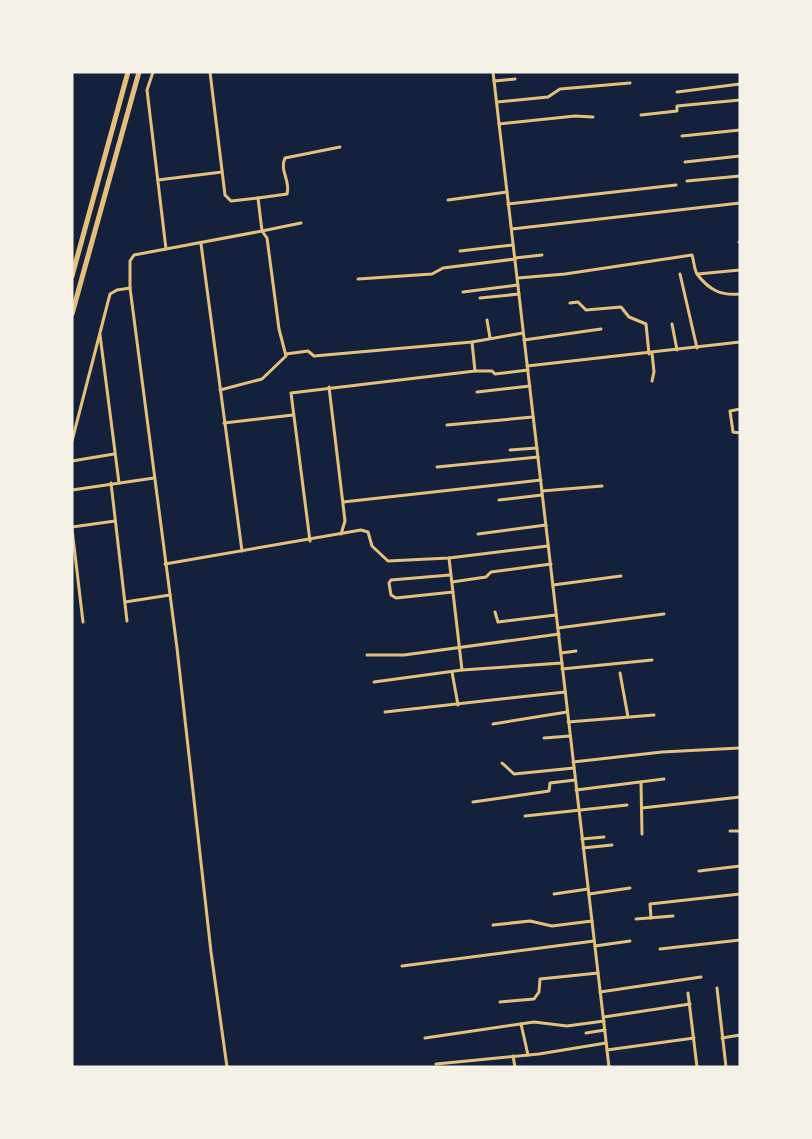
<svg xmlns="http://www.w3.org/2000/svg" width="812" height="1139" font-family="Karla,sans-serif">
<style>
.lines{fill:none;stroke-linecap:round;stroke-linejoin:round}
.minor{stroke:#e5c07b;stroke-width:3}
.motorway{stroke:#e5c07b;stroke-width:5}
</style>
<rect width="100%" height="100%" fill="#14213d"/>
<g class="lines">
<g class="minor">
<polyline points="153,72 147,90 166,249"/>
<polyline points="210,72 225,195 231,201 258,198 262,231 134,255 130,261 130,288 177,648 211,952 227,1067"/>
<polyline points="493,72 609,1067"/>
<polyline points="494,81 515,79"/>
<polyline points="677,92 740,84"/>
<polyline points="497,102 548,97 560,89 630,83"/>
<polyline points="641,115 677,111 677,106 740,100"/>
<polyline points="499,124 575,116 593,117"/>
<polyline points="682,136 740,130"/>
<polyline points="685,162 740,156"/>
<polyline points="158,180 222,172"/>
<polyline points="687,181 740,176"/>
<path d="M258,198L287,194C291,181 279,170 285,158L340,147"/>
<polyline points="448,200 507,192"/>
<polyline points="508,204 676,185"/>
<polyline points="512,229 740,203"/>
<polyline points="739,242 740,242"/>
<polyline points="201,244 242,551"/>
<polyline points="460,251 513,245"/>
<polyline points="515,258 542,255"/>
<polyline points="680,274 697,348"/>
<polyline points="698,274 740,270"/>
<path d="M518,278L565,274L692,255C694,261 694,269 697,274C709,290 721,296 740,294"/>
<polyline points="358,279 432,274 443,268 515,259"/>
<polyline points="463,292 518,285"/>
<polyline points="480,298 519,294"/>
<polyline points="570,303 578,302 586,310 621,307 629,317 646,324 649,354"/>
<polyline points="487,320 490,338"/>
<polyline points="672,324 677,350"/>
<polyline points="100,335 119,483"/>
<polyline points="524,340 601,329"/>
<polyline points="286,354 308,351 314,356 472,342 523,333"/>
<polyline points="527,366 740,342"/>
<polyline points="475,371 492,371 495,374 528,370"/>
<polyline points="652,381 654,372 652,353"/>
<polyline points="329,387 345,521 341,534"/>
<polyline points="220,390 262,379 286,356 279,329 267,238 262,231 301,223"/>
<polyline points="477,392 530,386"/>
<polyline points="740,409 730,411 733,432 740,433"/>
<polyline points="224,423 293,415"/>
<polyline points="447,425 533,417"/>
<polyline points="72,441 110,294 117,290 130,288"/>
<polyline points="510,450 537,448"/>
<polyline points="72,461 114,454"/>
<polyline points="437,467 538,457"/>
<polyline points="111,483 127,621"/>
<polyline points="72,490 154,478"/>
<polyline points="542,491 602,486"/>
<polyline points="499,500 542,495"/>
<polyline points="343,502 541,480"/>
<polyline points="72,527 115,521"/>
<polyline points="72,529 83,622"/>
<polyline points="478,534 546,525"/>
<polyline points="310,541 291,393 475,371 472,342"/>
<polyline points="449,558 462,670 562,663"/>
<polyline points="165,564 361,530 368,532 372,546 388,561 449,558 548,546"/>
<polyline points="450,575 391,580 389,583 391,595 396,598 453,592"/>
<polyline points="452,582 486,577 491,572 551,564"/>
<polyline points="553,585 621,576"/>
<polyline points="125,602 170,595"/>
<polyline points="495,612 498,622 556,615"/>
<polyline points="558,628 664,614"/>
<polyline points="561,653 576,651"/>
<polyline points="367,655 404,655 559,634"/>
<polyline points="562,669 652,660"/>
<polyline points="452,672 458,705"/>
<polyline points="620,673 628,717"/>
<polyline points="374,682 462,670"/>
<polyline points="385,712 565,692"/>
<polyline points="568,722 654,715"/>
<polyline points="493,724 567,712"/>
<polyline points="544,738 570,736"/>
<polyline points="573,762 662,752 740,748"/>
<polyline points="502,763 514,774 574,768"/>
<polyline points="641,782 642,834"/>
<polyline points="576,790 664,779"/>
<polyline points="473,802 549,791 550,783 575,780"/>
<polyline points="642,808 740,797"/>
<polyline points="525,816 627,805"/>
<polyline points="730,831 740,831"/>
<polyline points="582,839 604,837"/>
<polyline points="583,848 612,845"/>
<polyline points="699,871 740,866"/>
<polyline points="554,894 588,889"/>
<polyline points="589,894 630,888"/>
<polyline points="651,918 650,904 740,894"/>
<polyline points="636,919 673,916"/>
<polyline points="493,925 530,921 552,926 592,921"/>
<polyline points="595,946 630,941"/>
<polyline points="660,949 740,940"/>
<polyline points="402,966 594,941"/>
<polyline points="717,988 726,1067"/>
<polyline points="600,992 701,977"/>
<polyline points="688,993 697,1067"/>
<polyline points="500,1002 534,999 539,992 540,979 598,973"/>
<polyline points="604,1017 690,1004"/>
<polyline points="521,1024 528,1055"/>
<polyline points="586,1033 605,1030"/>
<polyline points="425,1038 534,1022 567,1026 604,1021"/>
<polyline points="722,1038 740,1035"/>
<polyline points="607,1050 694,1038"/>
<polyline points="513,1056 515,1067"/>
<polyline points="436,1064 539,1054 606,1043"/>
</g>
<g class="motorway">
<polyline points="72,276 128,72"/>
<polyline points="72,314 139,72"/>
</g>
</g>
<rect width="812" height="1139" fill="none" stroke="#f6f1e7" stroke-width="147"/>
</svg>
